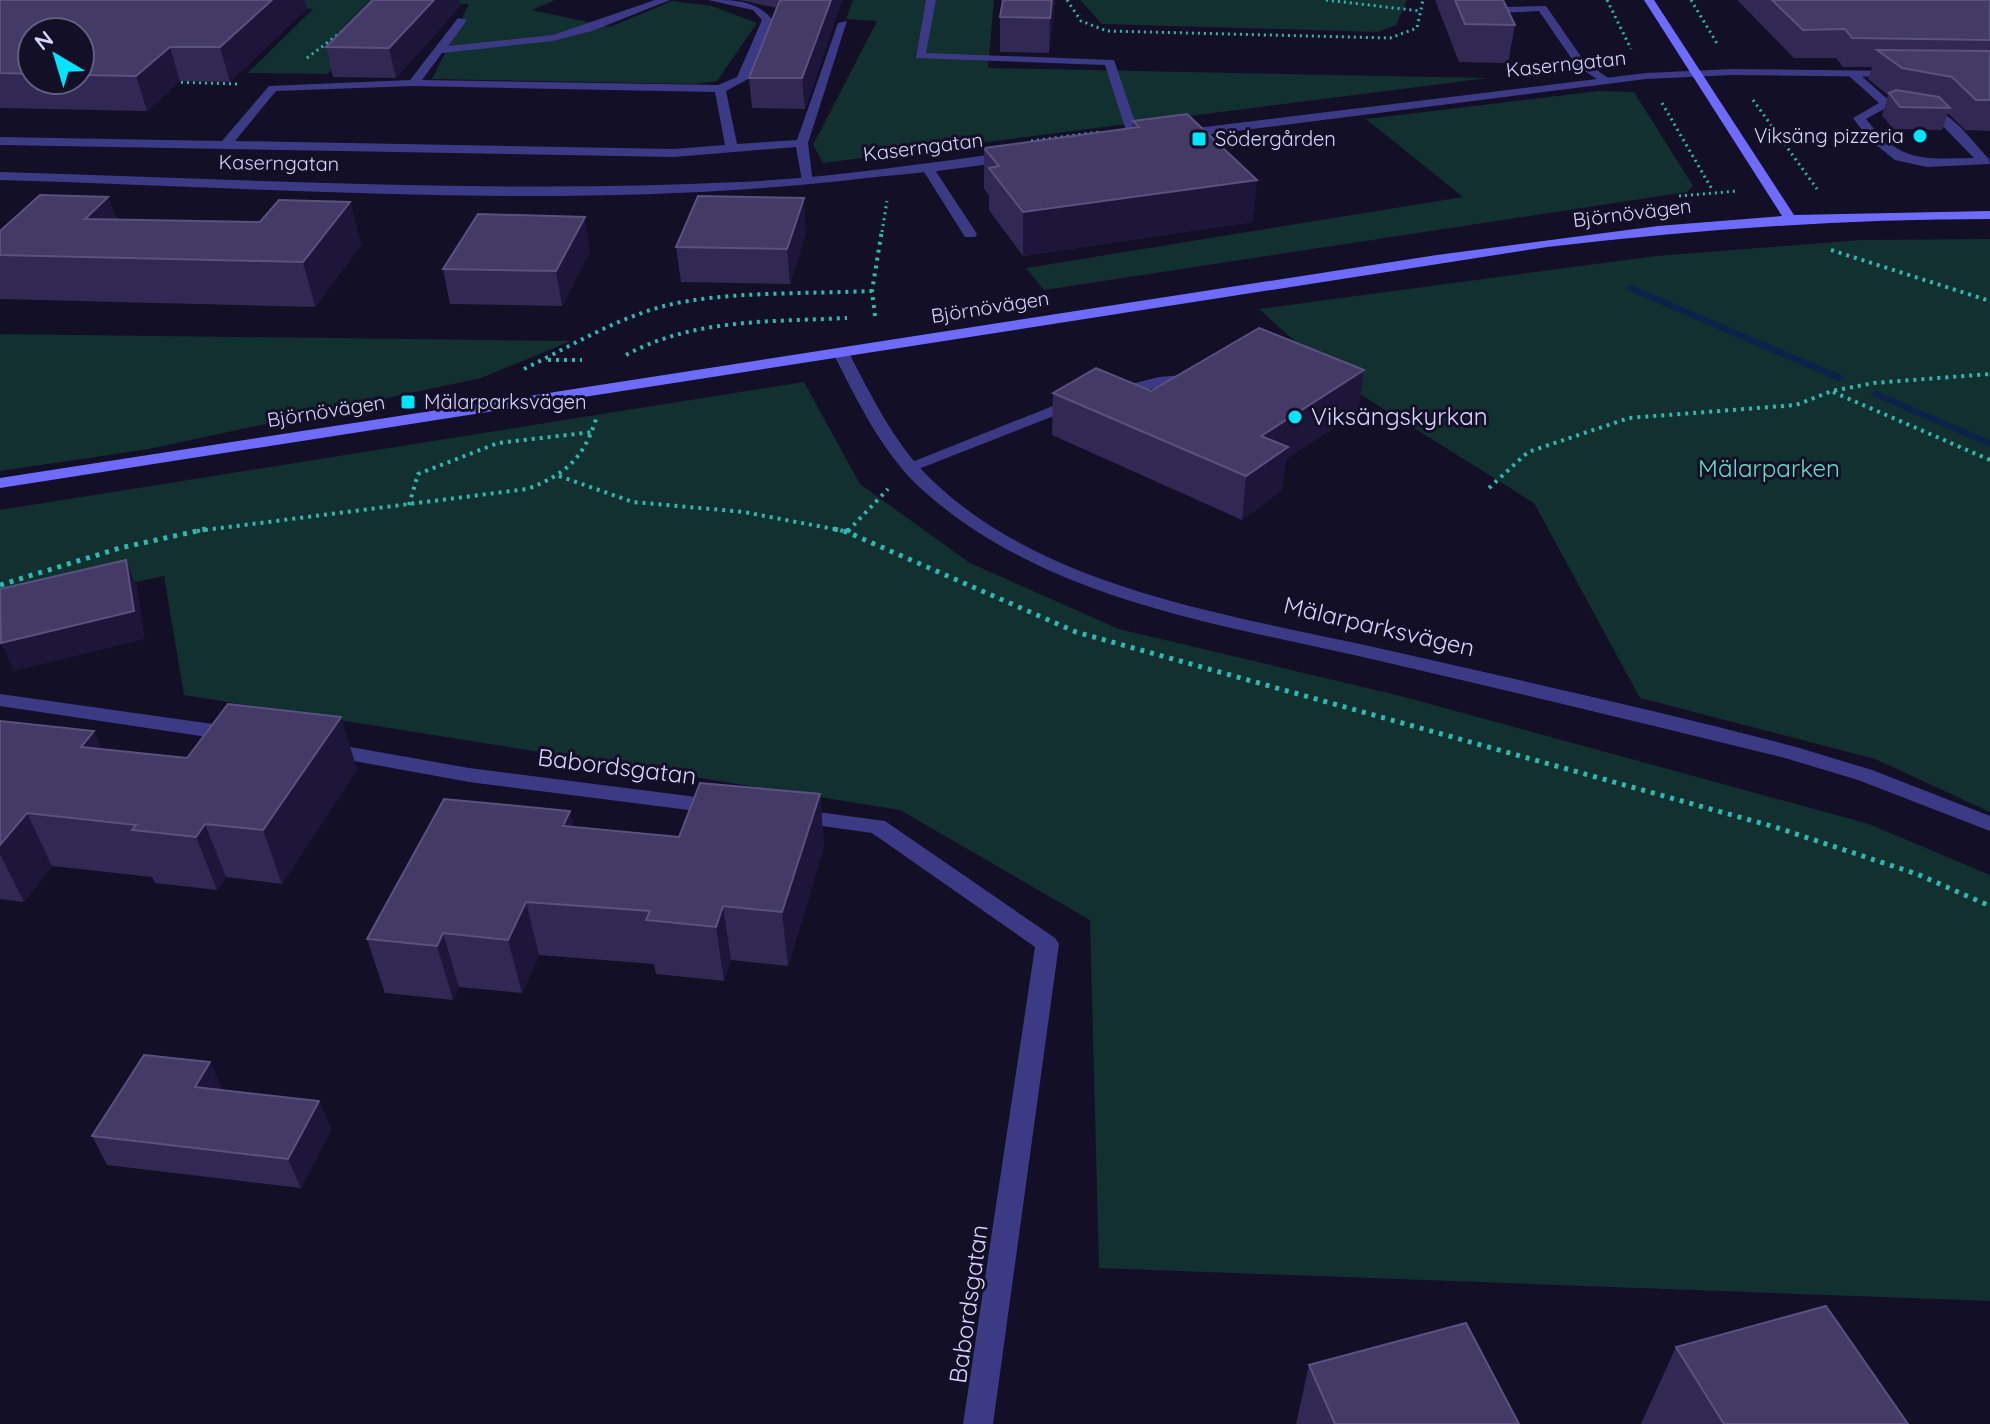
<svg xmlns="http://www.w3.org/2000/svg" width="1990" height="1424" font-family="Quicksand,sans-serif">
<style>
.green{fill:#12302f}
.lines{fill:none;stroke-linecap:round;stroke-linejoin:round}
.stream{fill:#0c2248;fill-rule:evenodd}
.path-far2{stroke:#2fb8b0;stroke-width:3;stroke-dasharray:2 4;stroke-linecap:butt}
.path-far1{stroke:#2fb8b0;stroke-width:4;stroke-dasharray:3 5;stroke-linecap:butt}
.path{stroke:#2fb8b0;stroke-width:5;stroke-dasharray:4 6;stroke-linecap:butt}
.lane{fill:#3d3a85;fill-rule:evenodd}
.street{fill:#3d3a85;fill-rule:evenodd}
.secondary{fill:#6f6bff;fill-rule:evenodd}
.wall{fill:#312854;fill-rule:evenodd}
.shaded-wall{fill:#1d163a}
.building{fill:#433a66;stroke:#5a527e;stroke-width:2}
.poi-dot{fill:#00e5ff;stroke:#130f26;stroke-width:3}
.labels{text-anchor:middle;stroke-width:6;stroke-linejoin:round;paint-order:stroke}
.far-street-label{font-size:20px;fill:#d9d4ff;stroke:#130f26}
.far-poi-label{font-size:20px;fill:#d9d4ff;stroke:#130f26;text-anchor:start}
.poi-label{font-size:24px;fill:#d9d4ff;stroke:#130f26;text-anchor:start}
.park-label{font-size:24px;fill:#5fe0c0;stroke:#130f26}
.street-label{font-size:24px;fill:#d9d4ff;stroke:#130f26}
</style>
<rect width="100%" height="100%" fill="#130f26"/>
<g class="green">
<path d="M180,0H555L532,10L610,27L672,1L712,6L757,23L717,81L697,84L432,79L469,4L399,2L327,74L248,73L313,9C289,7 263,3 239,4C156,8 82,47 0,23Z"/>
<polygon points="853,0 994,0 988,68 1488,78 823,163 813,145 877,21 846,19"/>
<polygon points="1080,0 1407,0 1396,25 1378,32 1102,24"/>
<polygon points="1598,91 1634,92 1693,186 1687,192 1044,290 1026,268 1463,197 1366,119"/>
<polygon points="1990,239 1990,812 1875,759 1640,698 1534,503 1339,381 1259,309 1656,256 1861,240"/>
<polygon points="0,334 571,341 481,378 149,449 0,471"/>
<polygon points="804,382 860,484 970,563 1119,629 1401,696 1869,824 1990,875 1990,1301 1099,1268 1090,920 900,810 184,695 164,576 0,611 0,510"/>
</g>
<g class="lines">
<g class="stream">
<polygon points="1631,285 1844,376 1845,378 1840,381 1836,380 1627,290 1627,286"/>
<polygon points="1876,391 1990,440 1990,447 1872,396 1870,394"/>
</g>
<g class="path-far2">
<polyline points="1067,0 1081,21 1107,31 1390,38 1417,28 1423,0"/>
<polyline points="1326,0 1420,11"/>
<polyline points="1607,0 1631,49"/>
<polyline points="1691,0 1718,45"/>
<polyline points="307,58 344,30"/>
<polyline points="175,82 237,84"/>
<polyline points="1753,100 1817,189"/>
<polyline points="1662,103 1713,191"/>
<polyline points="1031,141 1100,132"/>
<polyline points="1679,196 1737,191"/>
<polyline points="882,232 887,201"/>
</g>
<g class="path-far1">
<polyline points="1831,250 1990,301"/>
<polyline points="875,316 872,291 882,230"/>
<path d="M626,355C694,318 772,322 847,318"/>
<polyline points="548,360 582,360"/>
<path d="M524,369C569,347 615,319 664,306C722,291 810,294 872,291"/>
<polyline points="1833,392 1990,460"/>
<polyline points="559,476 633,502 744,512 844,531"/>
<polyline points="1489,488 1528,452 1629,418 1796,405 1832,391 1874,383 1990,374"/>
<polyline points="409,505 418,474 498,443 593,432"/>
<path d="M197,531L527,489C565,475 584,458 596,419"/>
<polyline points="848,531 888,489"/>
</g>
<g class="path">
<polyline points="834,529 847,532 1076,632 1775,827 1917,874 1990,906"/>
<polyline points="847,532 849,529"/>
<polyline points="0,585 120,548 206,529"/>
</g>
<g class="lane">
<path d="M655,0H670L592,31L553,41L442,53L422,80L718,85L737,77L762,20L753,10L708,0C736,0 755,0 773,20L748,79L726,91L737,144L797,140L838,23L847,21L808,143L813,184L802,181L796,147L674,157L0,145V137L222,141L269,86L410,80L458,18L467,20L448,46L553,35ZM413,86L715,92L725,145L674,149L235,141L276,91Z"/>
<polygon points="926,0 936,0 926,53 1114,60 1141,140 1135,144 1129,140 1105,65 916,58"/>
<polygon points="1486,0 1496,0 1501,7 1546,6 1584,61 1611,80 1601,82 1576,65 1539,11 1498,13"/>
<path d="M1849,72H1857L1893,104L1866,119C1901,163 1922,159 1974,158L1933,116L1919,113V107C1948,105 1971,140 1989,159L1990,164L1927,167L1895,160L1869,139L1853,118L1879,103L1849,76Z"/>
<polygon points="923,164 931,164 977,234 975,237 965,237 921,167"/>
<polygon points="1196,374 1201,376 1201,382 1159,387 1117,397 1109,392 1111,389 1159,377"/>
<polygon points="1078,396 1086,401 1084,404 916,470 904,470 902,466"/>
</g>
<g class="street">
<polygon points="1733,69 1897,71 1903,74 1897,77 1733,75 1646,79 1181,138 1175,134 1181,130 1646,73"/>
<path d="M1010,152L1014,153V159C964,170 910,173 858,179C574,212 285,188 0,180V172C246,179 493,194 739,182C830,178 920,164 1010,152Z"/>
<path d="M841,348L849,353C873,399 896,447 935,483C1049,590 1231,615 1378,648C1517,680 1658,710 1796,747L1872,770L1990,816V831L1858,780L1785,758C1650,725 1515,692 1380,661C1225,625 1050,602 926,493C884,457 858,402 833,353Z"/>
<polygon points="0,694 234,727 244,734 234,741 0,706"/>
<polygon points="328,743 469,768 720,800 731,807 720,814 469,782 321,755 318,750"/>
<polygon points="795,809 885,821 1055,938 1059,944 993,1424 963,1424 1035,947 872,833 787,821 784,816 787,811"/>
</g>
<path class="secondary" d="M1644,0H1654L1794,215L1990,211V219C1841,219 1695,230 1547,247L0,488V478L1437,255L1658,226L1782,216Z"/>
</g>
<g class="wall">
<path d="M0,0H305L307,8L230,82L180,81L147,111L0,108ZM32,32H80V80H32Z"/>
<polygon points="373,0 459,0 460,6 396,78 333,77 326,47"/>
<polygon points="740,0 842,0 805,109 752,108 749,78 777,8"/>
<polygon points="1055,0 1049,53 1000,52 1000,17"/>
<polygon points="1435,0 1503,0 1515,25 1508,63 1459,62"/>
<polygon points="1737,0 1990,0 1990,131 1965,130 1948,113 1942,130 1893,129 1882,115 1888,95 1868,79 1872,67 1843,67 1836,58 1794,58"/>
<polygon points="1133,121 1257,180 1252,222 1023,256 989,210 989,195 984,189 984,148 1132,128"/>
<polygon points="108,197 116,219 260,222 350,202 361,245 315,307 0,299 0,231"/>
<polygon points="806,232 790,284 681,282 676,247"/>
<polygon points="590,251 562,306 450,304 443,269"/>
<polygon points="1364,370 1358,412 1286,459 1282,490 1242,520 1052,435 1053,393 1151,391"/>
<polygon points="0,721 102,750 187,758 357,769 282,884 226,877 217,890 155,883 152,877 52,866 24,902 0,899"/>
<polygon points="820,794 824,847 788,966 731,960 724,981 656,974 654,964 539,955 522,993 459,987 453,1000 385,993 367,939 570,811 573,827 679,837"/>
<polygon points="210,1062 223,1091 319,1101 331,1130 301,1188 107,1165 92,1136"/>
<polygon points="1676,1347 1908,1424 1641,1424"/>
<polygon points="1309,1365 1519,1424 1296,1424"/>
</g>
<g class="shaded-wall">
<polygon points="272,0 305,0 307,8 230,82 220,47"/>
<polygon points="434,0 459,0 460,6 396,78 389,48"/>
<polygon points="831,0 842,0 805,109 802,78"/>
<polygon points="1052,0 1055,0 1049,53 1050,18"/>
<polygon points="170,47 180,81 147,111 136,76"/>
<polygon points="1257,180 1252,222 1023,256 1023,212"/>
<polygon points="108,197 122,240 85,219"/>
<polygon points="804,198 806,232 790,284 787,249"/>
<polygon points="350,202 361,245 315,307 303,262"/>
<polygon points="585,217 590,251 562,306 556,271"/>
<polygon points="1364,370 1358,412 1286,459 1282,490 1242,520 1246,476 1261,436"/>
<polygon points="126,560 137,587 145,639 14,671 1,643"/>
<polygon points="341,717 357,769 282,884 263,830"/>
<polygon points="94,731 117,784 81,747"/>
<polygon points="820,794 824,847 788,966 782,912"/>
<polygon points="570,811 581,864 563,826"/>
<polygon points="27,813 52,866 24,902 0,854 0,845"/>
<polygon points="205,824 226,877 217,890 196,837"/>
<polygon points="526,902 539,955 522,993 508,940"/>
<polygon points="723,906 731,960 724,981 716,927"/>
<polygon points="443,933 459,987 453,1000 437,946"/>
<polygon points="210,1062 223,1091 195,1087"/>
<polygon points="319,1101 331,1130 301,1188 288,1159"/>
</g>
<g class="building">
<polygon points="0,0 272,0 220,47 170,47 136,76 80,75 80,32 32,32 32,74 0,73"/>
<polygon points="373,0 434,0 389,48 326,47"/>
<polygon points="780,0 831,0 802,78 749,78"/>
<polygon points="1003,0 1052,0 1050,18 1000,17"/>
<polygon points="1455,0 1503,0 1515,25 1465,24"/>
<polygon points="1772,0 1990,0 1990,40 1852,38 1845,29 1803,30"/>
<polygon points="1877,50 1990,51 1990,100 1976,100 1952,77 1902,68"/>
<polygon points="1896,90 1939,97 1950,108 1900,107 1889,93"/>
<polygon points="1187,114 1257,180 1023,212 989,168 999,166 984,148 1139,127 1133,121"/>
<polygon points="40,195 108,197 85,219 260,222 279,200 350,202 303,262 0,255 0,231"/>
<polygon points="698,196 804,198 787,249 676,247"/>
<polygon points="478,214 585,217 556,271 443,269"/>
<polygon points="1259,328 1364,370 1261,436 1288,447 1246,476 1053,393 1096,368 1151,391"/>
<polygon points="126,560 134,611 1,643 0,589"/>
<polygon points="228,704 341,717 263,830 205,824 196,837 132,830 136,825 27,813 0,845 0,721 94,731 81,747 187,758"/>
<polygon points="700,783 820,794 782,912 723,906 716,927 646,920 650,911 526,902 508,940 443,933 437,946 367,939 444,799 570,811 563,826 679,837"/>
<polygon points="144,1055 210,1062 195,1087 319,1101 288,1159 92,1136"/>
<polygon points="1826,1306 1908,1424 1724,1424 1676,1347"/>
<polygon points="1466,1323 1519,1424 1335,1424 1309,1365"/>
</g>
<g class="poi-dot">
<circle cx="1920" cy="136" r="8"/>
<rect x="1191" y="131" width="16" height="16" rx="4"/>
<rect x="400" y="394" width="16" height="16" rx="4"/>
<circle cx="1295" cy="417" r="8"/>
</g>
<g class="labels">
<g class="far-street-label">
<text transform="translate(1566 64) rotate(-6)" y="7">Kaserngatan</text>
<text transform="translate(923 147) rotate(-7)" y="7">Kaserngatan</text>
<text transform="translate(279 163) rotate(1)" y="7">Kaserngatan</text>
<text transform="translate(1632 213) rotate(-7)" y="7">Björnövägen</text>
<text transform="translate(990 307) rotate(-9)" y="7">Björnövägen</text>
<text transform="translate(326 411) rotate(-9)" y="7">Björnövägen</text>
</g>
<g class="far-poi-label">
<text x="1904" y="143" text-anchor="end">Viksäng pizzeria</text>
<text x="1215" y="146">Södergården</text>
<text x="424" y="409">Mälarparksvägen</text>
</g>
<g class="poi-label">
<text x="1311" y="425">Viksängskyrkan</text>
</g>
<g class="park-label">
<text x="1769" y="477">Mälarparken</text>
</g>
<g class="street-label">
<text transform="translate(1379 627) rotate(13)" y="8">Mälarparksvägen</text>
<text transform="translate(617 767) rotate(7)" y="8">Babordsgatan</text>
<text transform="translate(969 1304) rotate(-82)" y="8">Babordsgatan</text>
</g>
</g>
<g transform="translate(56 56) rotate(322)"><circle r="38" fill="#130f26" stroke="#625e7d" stroke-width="2"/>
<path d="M0-6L14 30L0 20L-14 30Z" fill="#00e5ff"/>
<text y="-12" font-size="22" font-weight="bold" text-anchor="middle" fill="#d9d4ff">N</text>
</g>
</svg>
